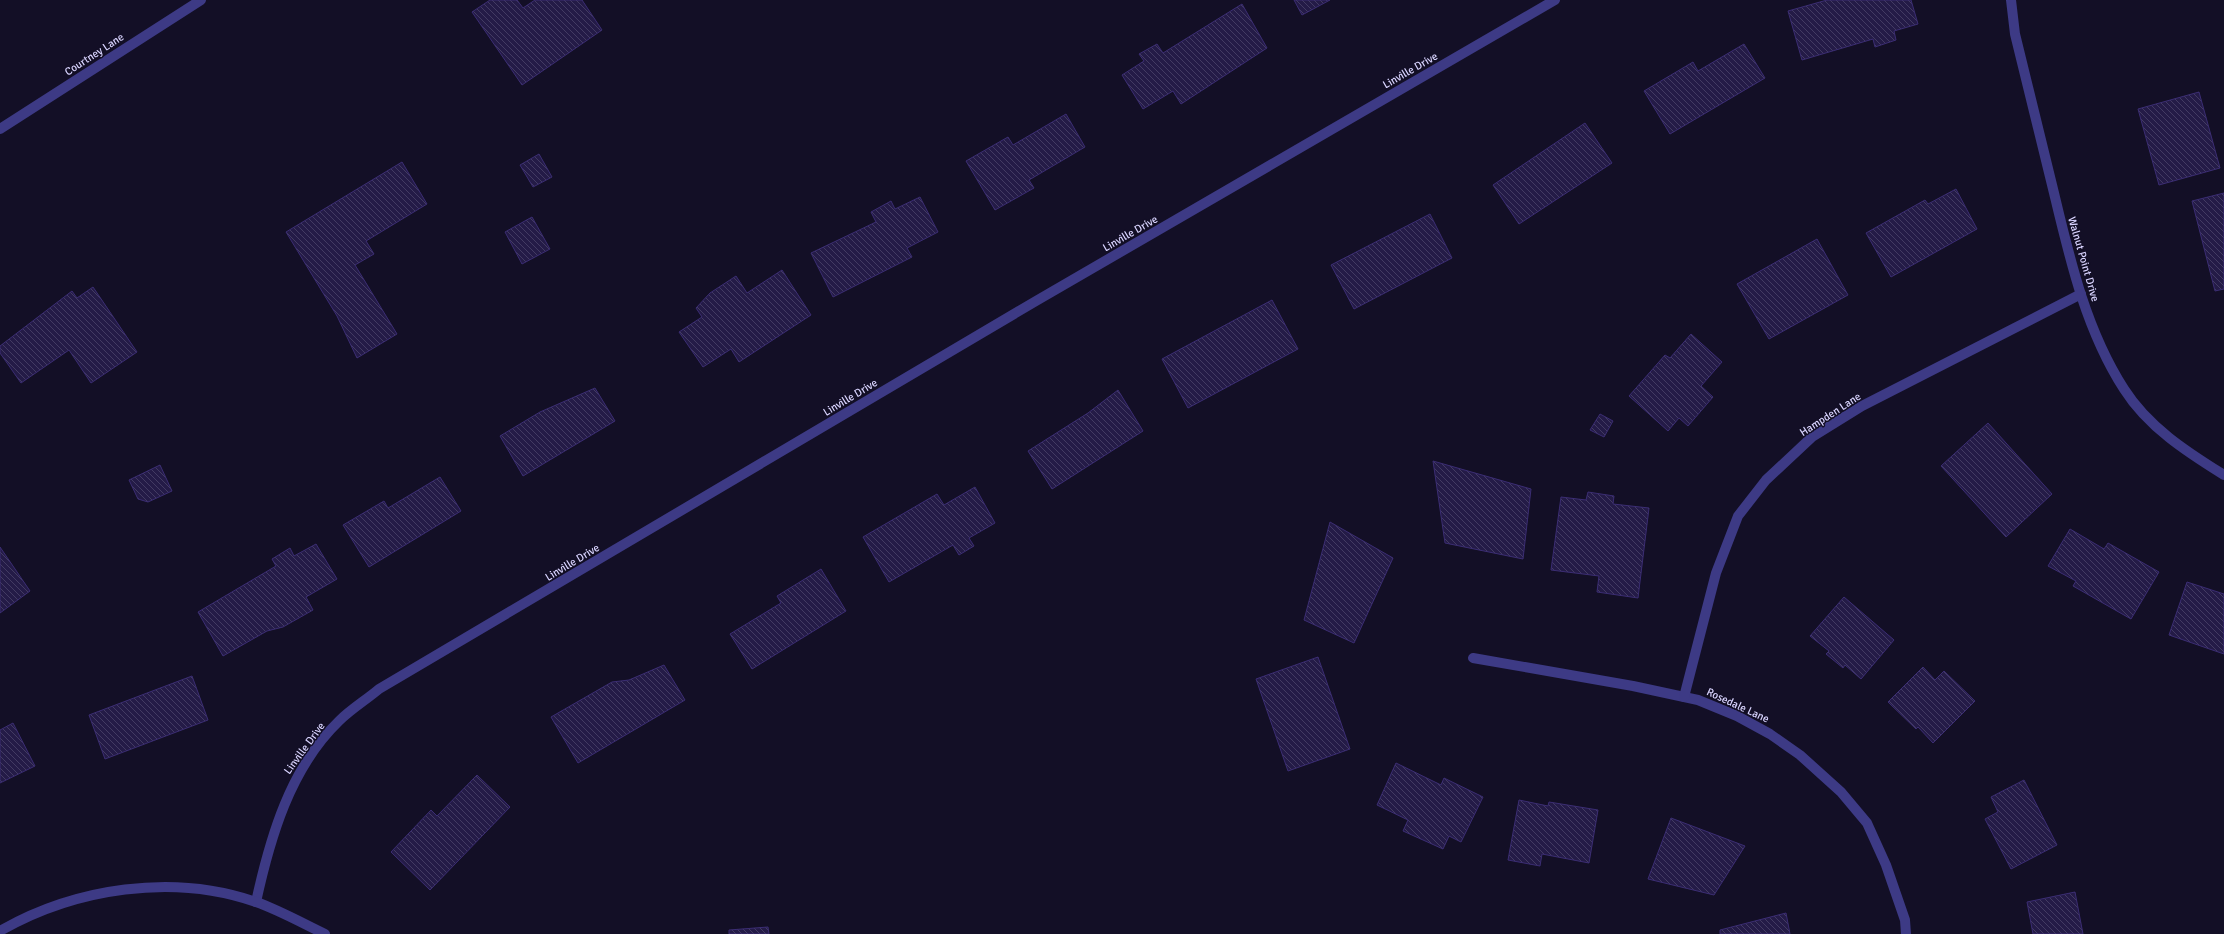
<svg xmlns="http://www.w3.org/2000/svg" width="2224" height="934" font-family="Signika,sans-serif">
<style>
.building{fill:url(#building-back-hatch);stroke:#3b2d73}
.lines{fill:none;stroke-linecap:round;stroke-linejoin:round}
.minor{stroke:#3d3a85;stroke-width:10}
.labels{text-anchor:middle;stroke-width:3;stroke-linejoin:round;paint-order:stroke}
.street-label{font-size:11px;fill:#d9d4ff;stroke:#130f26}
</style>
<defs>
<pattern id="building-back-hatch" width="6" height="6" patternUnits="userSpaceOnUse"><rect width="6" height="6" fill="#241b47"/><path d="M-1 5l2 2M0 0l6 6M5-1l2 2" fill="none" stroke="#433b63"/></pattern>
</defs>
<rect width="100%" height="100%" fill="#130f26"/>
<g class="building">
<polygon points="490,0 517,0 523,8 535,0 582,0 602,30 522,85 472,12"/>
<polygon points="1294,0 1330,0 1302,15"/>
<polygon points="1827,0 1911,0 1918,24 1894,31 1896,40 1875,47 1873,39 1802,60 1788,11"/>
<polygon points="1242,4 1267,48 1181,104 1173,91 1143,109 1122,75 1144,61 1139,54 1157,44 1163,53"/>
<polygon points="1744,44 1765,78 1670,134 1644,91 1693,62 1698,71"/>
<polygon points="2199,92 2220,168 2159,185 2138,109"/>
<polygon points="1066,114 1085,147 1029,180 1034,188 995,210 966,161 1008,137 1013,145"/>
<polygon points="1585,123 1612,163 1519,224 1493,185"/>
<polygon points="539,154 552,177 533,187 520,165"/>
<polygon points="402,162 427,204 366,241 374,254 355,265 397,334 357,358 337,316 286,232"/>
<polygon points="1956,189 1977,229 1891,277 1866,233 1925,200 1928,204"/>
<polygon points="2224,193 2224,289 2215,291 2192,201"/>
<polygon points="920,197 938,232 907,248 912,257 833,297 811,253 876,222 871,212 891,201 895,209"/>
<polygon points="1430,214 1452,258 1354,309 1331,265"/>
<polygon points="532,217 550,249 522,264 505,232"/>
<polygon points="1817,239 1848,295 1769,339 1737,284"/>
<polygon points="782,270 811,315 739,362 731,349 703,367 679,332 702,317 696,308 710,293 736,276 747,293"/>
<polygon points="93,287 137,352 91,383 69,350 21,383 0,353 0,346 72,291 77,298"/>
<polygon points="1272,300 1298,349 1188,408 1162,359"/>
<polygon points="1691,334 1722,362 1701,386 1713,397 1688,426 1679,418 1668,431 1629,396 1665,355 1670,358"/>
<polygon points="595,388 615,421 523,476 500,436 540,412"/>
<polygon points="1118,390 1143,431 1052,489 1028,451 1088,413"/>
<polygon points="1600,414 1613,421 1604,437 1590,430"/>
<polygon points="1988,423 2052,494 2006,537 1941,466"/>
<polygon points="1433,461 1531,489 1523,559 1445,543"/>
<polygon points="160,465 172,491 148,502 138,499 129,480"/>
<polygon points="440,477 461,511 369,567 343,525 384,501 388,508"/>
<polygon points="975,487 995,523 969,538 974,546 959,555 953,545 889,582 863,537 937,494 944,505"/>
<polygon points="1588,492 1614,496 1613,504 1649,508 1638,598 1597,592 1599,576 1551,570 1561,497 1586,500"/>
<polygon points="1330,522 1393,558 1354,643 1304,620"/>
<polygon points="2070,529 2104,549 2108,543 2159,572 2131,619 2073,586 2076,581 2048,566"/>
<polygon points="316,544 337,579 306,597 313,610 283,627 267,631 223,656 198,612 276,566 272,559 290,548 294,556"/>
<polygon points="0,547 30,591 0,613"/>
<polygon points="821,569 846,611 752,669 730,634 781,603 777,596"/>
<polygon points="2187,582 2224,594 2224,654 2169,635"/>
<polygon points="1844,597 1894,640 1861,679 1845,665 1843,668 1826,654 1829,651 1810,636"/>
<polygon points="1318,657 1350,749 1288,771 1256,679"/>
<polygon points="664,665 685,700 578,763 551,717 612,682 629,680"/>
<polygon points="1923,667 1935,680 1944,671 1975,701 1933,743 1918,727 1916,729 1888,702"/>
<polygon points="192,676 208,720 105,759 89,715"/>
<polygon points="13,723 35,766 0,783 0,730"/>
<polygon points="1396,763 1441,785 1444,778 1483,797 1461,842 1449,836 1443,849 1403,831 1408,820 1377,805"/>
<polygon points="477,775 510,807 430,890 391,852 431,810 437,816"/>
<polygon points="2024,780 2057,845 2011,869 1985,819 1998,812 1991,797"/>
<polygon points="1519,800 1548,806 1549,802 1598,810 1589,863 1542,854 1540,866 1508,860"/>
<polygon points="1671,818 1745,846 1714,895 1648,879"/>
<polygon points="2075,892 2083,934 2033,934 2027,902"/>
<polygon points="1786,913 1790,934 1720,934 1720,930"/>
<polygon points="768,927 769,934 729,934 729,930"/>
</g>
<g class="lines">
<g class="minor">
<path d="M2011,0L2015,34C2028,87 2041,140 2054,193C2070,260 2086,330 2124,389C2148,427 2187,452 2224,475"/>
<polyline points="0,129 201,0"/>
<polyline points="1473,658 1633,686 1698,700 1737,716 1770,734 1800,755 1841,792 1867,823 1886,865 1905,920 1906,934"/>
<polyline points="1684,697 1716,573 1738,516 1766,480 1812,437 1862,406 2081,294"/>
<path d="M256,902C270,838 290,768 339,721C351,709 366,700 379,689L1036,301L1555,0"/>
<path d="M0,931C75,888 173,873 256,902C279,910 302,923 325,934"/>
</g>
</g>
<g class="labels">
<g class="street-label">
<text transform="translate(94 54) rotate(-33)" y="4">Courtney Lane</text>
<text transform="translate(1410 70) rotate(-30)" y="4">Linville Drive</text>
<text transform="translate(1130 233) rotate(-30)" y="4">Linville Drive</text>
<text transform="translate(2084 259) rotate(74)" y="4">Walnut Point Drive</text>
<text transform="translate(850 397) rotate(-31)" y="4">Linville Drive</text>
<text transform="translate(1830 414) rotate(-33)" y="4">Hampden Lane</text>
<text transform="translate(572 562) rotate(-31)" y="4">Linville Drive</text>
<text transform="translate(1738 705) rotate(25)" y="4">Rosedale Lane</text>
<text transform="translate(304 748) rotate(-54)" y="4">Linville Drive</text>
</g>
</g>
</svg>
